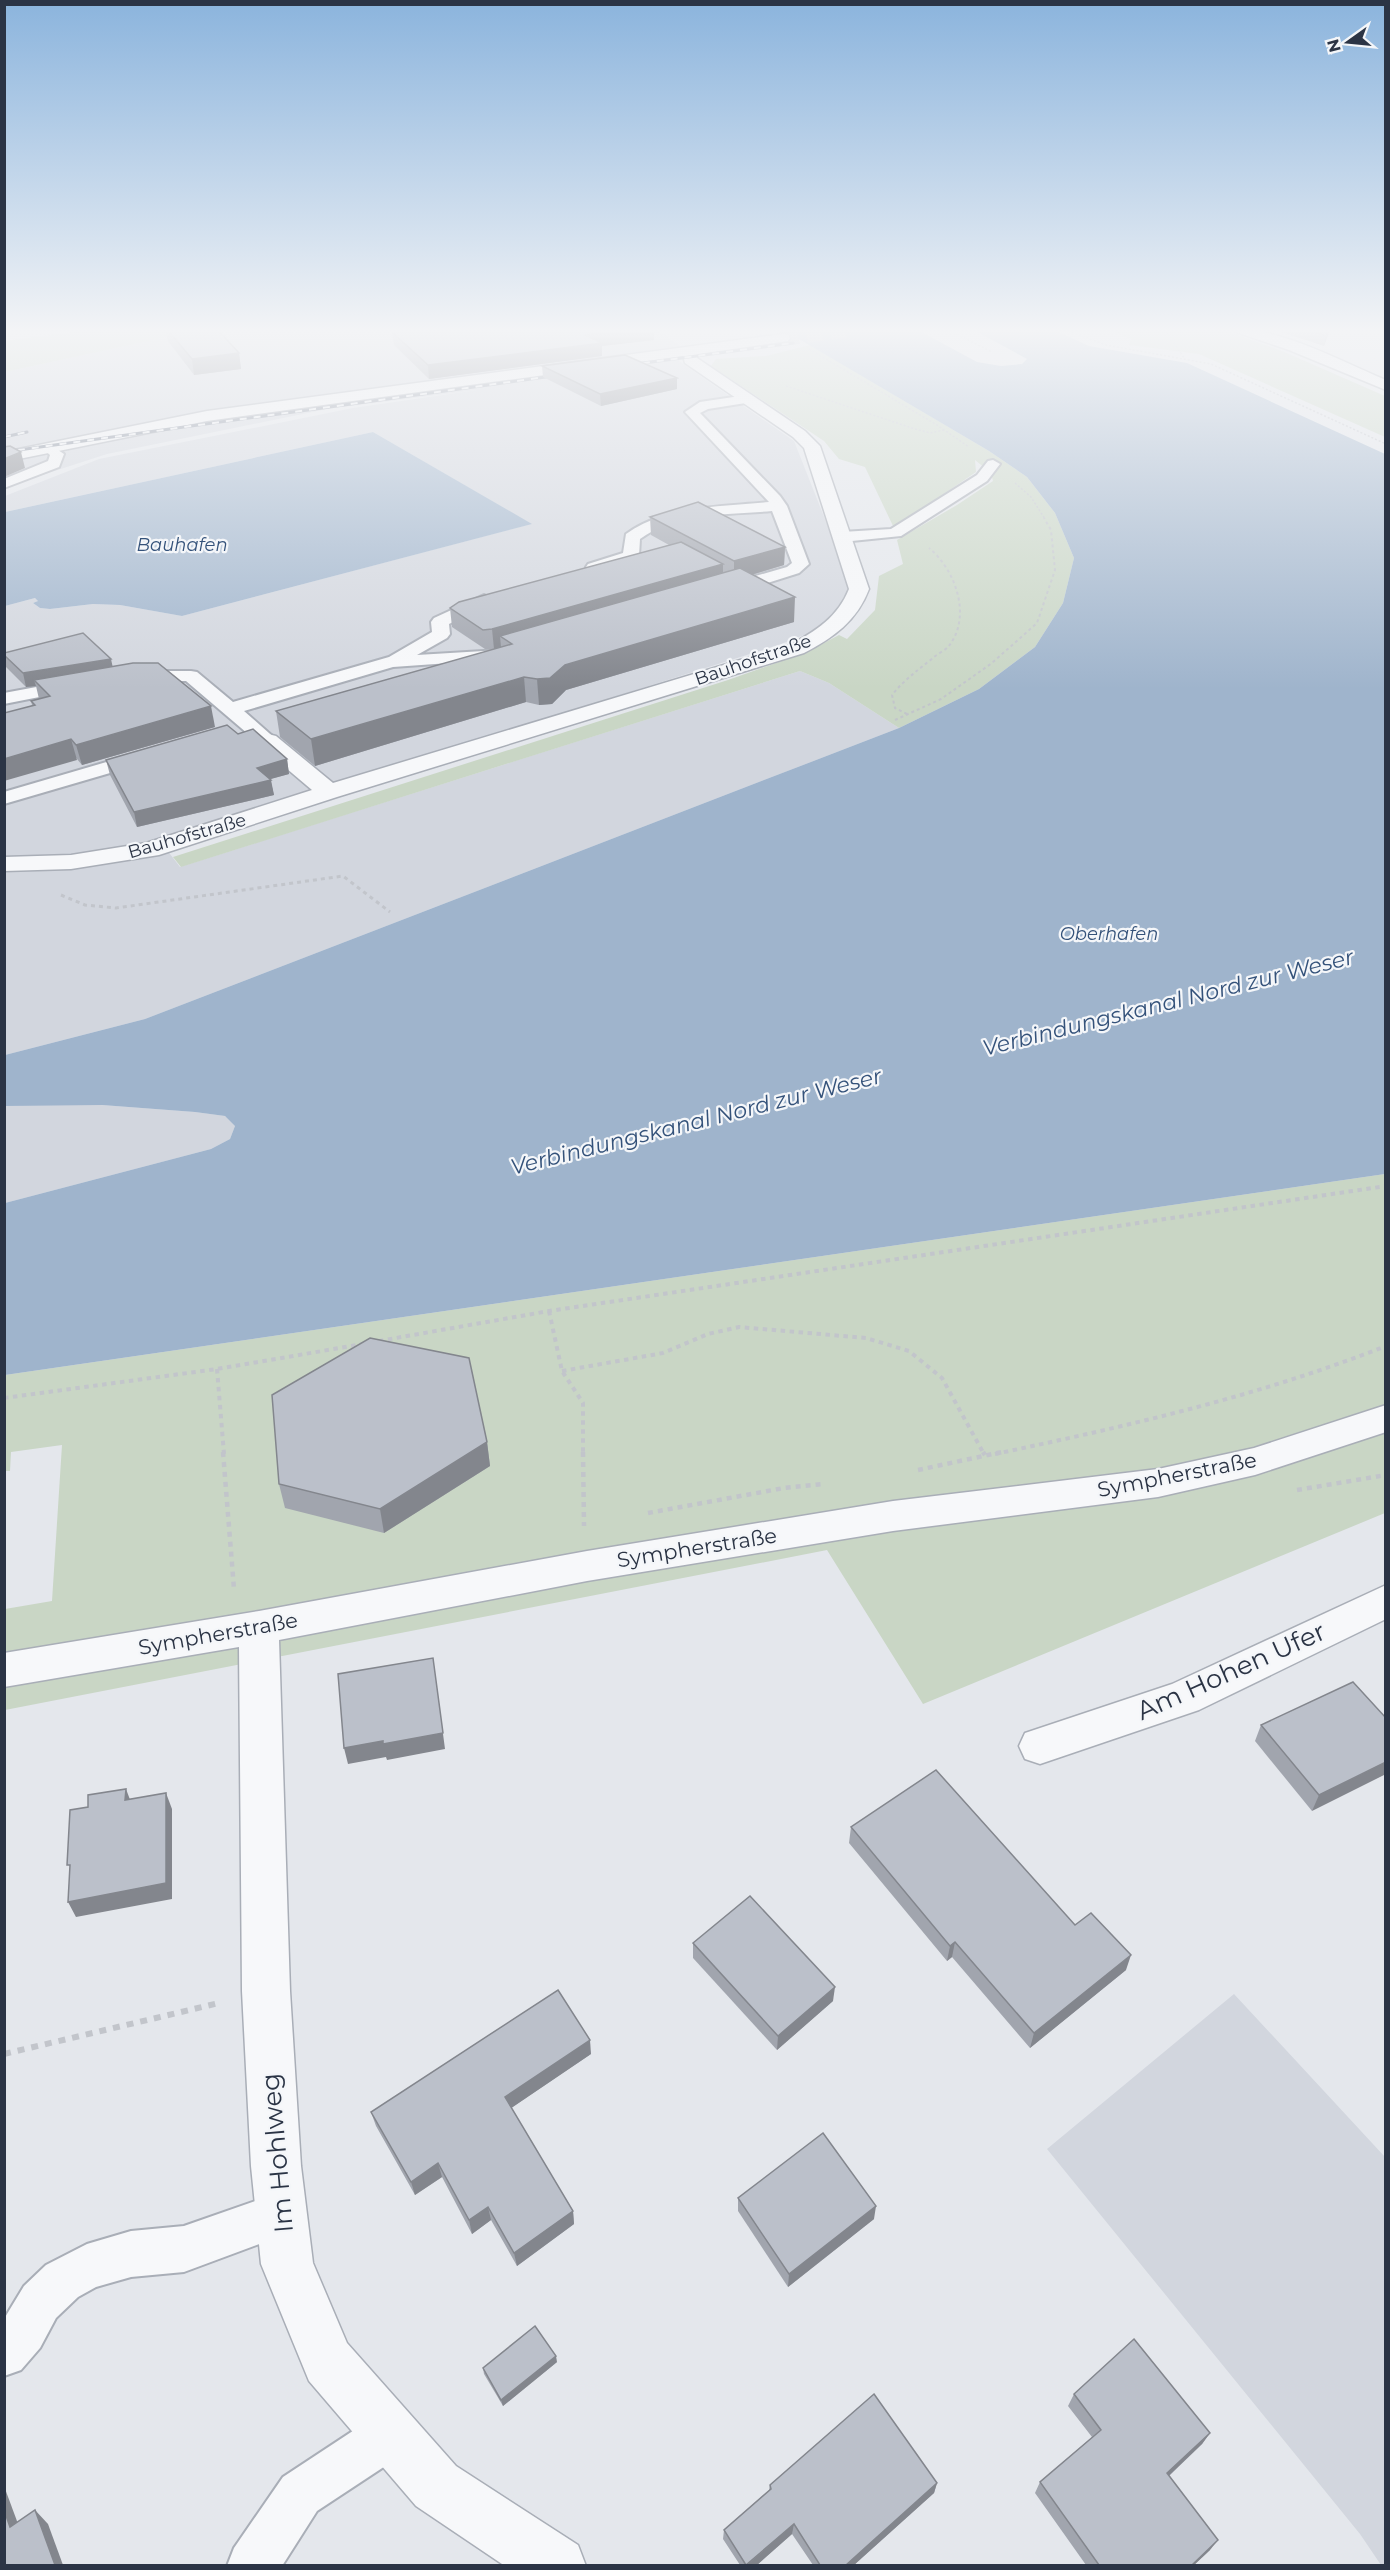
<svg xmlns="http://www.w3.org/2000/svg" width="1390" height="2570" font-family="Montserrat,sans-serif">
<style>
.built{fill:#d2d6de}
.green{fill:#c9d6c5}
.water{fill:#9fb4cc}
.lines{fill:none;stroke-linecap:round;stroke-linejoin:round}
.minor-tunnel{stroke:#bfc3cb;stroke-width:16;stroke-dasharray:16 8;stroke-linecap:butt}
.service-casing{stroke:#a9aeb7;stroke-width:4}
.minor-casing{stroke:#a9aeb7;stroke-width:3}
.path-far5{stroke:#c2c5cb;stroke-width:1.5;stroke-dasharray:2 2;stroke-linecap:butt}
.path-far4{stroke:#c2c5cb;stroke-width:2;stroke-dasharray:3 3;stroke-linecap:butt}
.path-far3{stroke:#c2c5cb;stroke-width:3;stroke-dasharray:4 4;stroke-linecap:butt}
.path-far2{stroke:#c2c5cb;stroke-width:4;stroke-dasharray:4.5 4.5;stroke-linecap:butt}
.path-far1{stroke:#c2c5cb;stroke-width:4.5;stroke-dasharray:5 5;stroke-linecap:butt}
.path{stroke:#c2c5cb;stroke-width:6;stroke-dasharray:7 7;stroke-linecap:butt}
.service{fill:#f7f8fa;fill-rule:evenodd}
.minor{fill:#f7f8fa;fill-rule:evenodd}
.rail-casing{stroke:#7d8696;stroke-width:3}
.rail{stroke:#f4f6f9;stroke-width:2;stroke-dasharray:7;stroke-linecap:butt}
.wall{fill:#a1a5ae}
.shaded-wall{fill:#83868d}
.building{fill:#bbc0ca;stroke:#83868d;stroke-width:1.5}
.labels{text-anchor:middle;stroke-width:4.5;stroke-linejoin:round;paint-order:stroke}
.far-water-label{font-size:18px;font-style:italic;fill:#34527a;stroke:#f4f6f9}
.far-street-label{font-size:18px;fill:#2b3445;stroke:#f4f6f9}
.street-label{font-size:21px;fill:#2b3445;stroke:#f4f6f9}
.water-label{font-size:22px;font-style:italic;fill:#34527a;stroke:#f4f6f9}
.near-street-label{font-size:26px;fill:#2b3445;stroke:#f4f6f9}
</style>
<rect width="100%" height="100%" fill="#e4e7ec"/>
<g class="built">
<polygon points="204,329 657,329 684,349 679,361 794,441 842,562 849,589 845,603 835,616 809,633 781,644 160,841 180,867 800,671 829,683 899,728 145,1019 5,1055 5,606 35,598 38,601 33,603 40,608 50,609 93,604 120,605 182,616 531,524 373,432 5,512 5,496 99,459 353,408 477,390 327,409 107,454 5,487 5,372"/>
<polygon points="43,1104 102,1105 195,1112 225,1116 235,1126 230,1139 211,1149 5,1203 5,1106"/>
<polygon points="1234,1994 1385,2157 1385,2565 1381,2565 1360,2534 1047,2149"/>
</g>
<g class="green">
<polygon points="97,329 204,329 5,372 4,341"/>
<polygon points="1107,329 1220,329 1282,351 1385,396 1385,437 1199,354 1129,345 1131,339"/>
<polygon points="810,345 989,451 1027,477 1055,513 1074,558 1063,603 1035,647 979,689 899,728 829,683 800,671 181,867 173,857 728,680 807,652 839,635 847,639 875,610 879,576 903,564 897,540 957,505 993,481 991,473 975,460 976,472 894,528 865,467 839,459 824,441 711,366 716,359 766,356"/>
<polygon points="1385,1174 1385,1513 923,1704 827,1550 5,1710 5,1609 52,1601 62,1445 11,1452 10,1471 5,1471 5,1375"/>
</g>
<g class="water">
<polygon points="782,329 916,329 977,362 1001,366 1022,364 1027,359 972,329 1052,329 1089,346 1187,363 1385,454 1385,1174 5,1375 5,1203 211,1149 230,1139 235,1126 225,1116 195,1112 102,1105 5,1106 5,1055 145,1019 899,728 979,689 1035,647 1063,603 1074,558 1055,513 1027,477 989,451"/>
<polygon points="373,432 532,524 182,616 120,605 93,604 50,609 40,608 33,603 38,601 35,598 5,606 5,512"/>
</g>
<g class="lines">
<polyline class="minor-tunnel" points="783,338 851,329"/>
<defs>
<g id="service">
<path d="M747,395L754,399L752,402L708,409L700,413L780,496L787,506L809,564L799,573L729,595L723,596L715,591L717,587L787,567L792,563L772,511C729,515 676,512 640,539L639,556L637,559L594,572L588,570L586,567L588,564L623,553L626,534C666,505 722,507 769,502L685,412L700,402Z"/>
<polygon points="49,444 64,454 59,467 4,488 4,479 48,461 50,455 42,448"/>
<polygon points="993,460 1000,464 987,481 901,536 842,542 834,537 842,532 891,529 977,475 988,461"/>
<polygon points="484,595 492,600 490,604 449,624 450,634 447,638 417,655 500,650 506,651 509,655 506,659 393,667 244,711 278,741 275,745 261,745 186,681 134,681 128,680 125,676 128,672 134,671 191,671 197,672 233,702 389,657 432,632 431,622 434,618"/>
<polygon points="74,680 80,681 83,685 80,689 4,704 4,693"/>
<polygon points="144,751 151,753 154,757 151,761 4,804 4,792"/>
<polygon points="281,2192 297,2198 303,2214 297,2230 184,2272 131,2277 96,2287 78,2297 56,2318 40,2348 21,2370 4,2376 4,2319 24,2286 46,2265 87,2244 131,2231 184,2226"/>
<polygon points="391,2410 408,2417 415,2434 408,2451 317,2511 282,2566 227,2566 234,2548 283,2477 374,2417"/>
</g>
<g id="minor">
<path d="M1234,329C1283,329 1340,361 1386,380V390L1289,350L1236,332Z"/>
<path d="M783,334L788,335L790,338L788,341L698,354L697,358L805,431L820,446L869,589C857,621 833,638 804,653L337,797L159,855L71,869L4,871V857L71,855L146,843L312,790L260,746L257,741L260,736L268,734L276,736L333,783L790,645C816,631 838,617 849,589L804,448L793,437L685,363L683,356L207,421L4,462V452L207,411Z"/>
<polygon points="1386,1405 1386,1432 1255,1475 1158,1497 893,1531 587,1581 279,1640 290,1991 301,2166 313,2263 347,2343 456,2466 578,2545 586,2566 505,2566 416,2506 309,2381 261,2264 251,2166 242,1991 239,1647 4,1687 4,1653 259,1611 587,1551 893,1501 1158,1469 1254,1448"/>
<polygon points="1386,1585 1386,1619 1199,1710 1040,1764 1025,1759 1019,1746 1025,1733 1172,1684"/>
</g>
</defs>
<use href="#service" class="service-casing"/>
<use href="#minor" class="minor-casing"/>
<g class="path-far5">
<polyline points="946,329 992,352"/>
<polyline points="1064,329 1106,345 1211,364 1386,444"/>
<polyline points="1165,329 1184,358"/>
<polyline points="809,349 937,425 969,447"/>
<polyline points="786,386 915,429 930,433 944,430"/>
<polyline points="1015,483 1031,497 1045,519"/>
</g>
<g class="path-far4">
<path d="M907,714L895,708L892,695C904,680 918,670 933,658C937,654 944,651 948,647C973,617 955,569 929,548"/>
<polyline points="895,720 941,699 992,663 1037,623 1055,570 1051,530 1044,518"/>
</g>
<polyline class="path-far3" points="61,895 85,905 116,908 343,876 390,912"/>
<g class="path-far2">
<polyline points="549,1311 562,1371 583,1403 583,1454"/>
<polyline points="379,1341 549,1311 1386,1186"/>
<polyline points="217,1369 224,1454"/>
<polyline points="562,1371 663,1353 708,1334 739,1327 866,1338 909,1351 942,1378 984,1454"/>
<polyline points="4,1398 217,1369 363,1344"/>
<path d="M995,1454C1128,1426 1259,1396 1386,1346"/>
</g>
<g class="path-far1">
<polyline points="223,1452 234,1589"/>
<polyline points="583,1452 584,1526"/>
<polyline points="983,1452 985,1455"/>
<polyline points="918,1470 1002,1452"/>
<polyline points="1297,1490 1386,1475"/>
<polyline points="648,1513 784,1488 824,1484"/>
</g>
<polyline class="path" points="4,2054 219,2003"/>
<use href="#service" class="service"/>
<use href="#minor" class="minor"/>
<defs>
<g id="rail">
<polyline points="629,365 793,343"/>
<polyline points="4,437 27,432"/>
<polyline points="4,452 560,375"/>
</g>
</defs>
<use href="#rail" class="rail-casing"/>
<use href="#rail" class="rail"/>
</g>
<g class="wall">
<polygon points="165,329 217,329 239,353 241,369 194,375 168,341"/>
<polygon points="416,329 654,329 654,340 602,346 602,356 429,379 394,345 392,332"/>
<polygon points="1272,329 1330,329 1324,346"/>
<polygon points="542,366 677,378 677,389 601,406 543,377"/>
<polygon points="650,517 785,547 784,565 752,575 794,622 566,690 552,704 539,705 526,702 315,766 280,737 276,711 494,649 485,649 452,627 450,608 669,545 651,535"/>
<polygon points="4,653 113,667 215,727 82,765 32,705 31,701 39,699 36,686 26,687 6,667 4,660"/>
<polygon points="238,734 287,759 289,774 270,779 274,795 137,827 110,775 106,760"/>
<polygon points="487,1442 490,1466 384,1533 285,1508 279,1484"/>
<polygon points="1386,1718 1312,1811 1255,1741 1261,1725"/>
<polygon points="851,1827 1075,1925 1126,1970 1030,2048 952,1957 947,1961 849,1843"/>
<polygon points="693,1943 833,2001 777,2050 693,1958"/>
<polygon points="591,2054 511,2108 573,2211 574,2224 517,2266 491,2220 472,2234 442,2177 415,2195 376,2126 371,2112"/>
<polygon points="738,2198 874,2219 788,2287 738,2211"/>
<polygon points="557,2362 503,2406 484,2374 483,2368"/>
<polygon points="1074,2394 1210,2433 1202,2444 1169,2476 1210,2550 1194,2565 1086,2565 1035,2493 1040,2482 1092,2437 1068,2406"/>
<polygon points="937,2483 934,2493 854,2565 813,2565 792,2534 757,2565 740,2565 723,2539 724,2530 769,2490 770,2485"/>
</g>
<g class="shaded-wall">
<polygon points="637,329 654,329 654,340 602,346 602,356 429,379 428,365 585,335"/>
<polygon points="1329,329 1330,329 1324,346 1326,336"/>
<polygon points="239,353 241,369 194,375 192,359"/>
<polygon points="677,378 677,389 601,406 600,394"/>
<polygon points="21,452 25,468 4,477 4,459"/>
<polygon points="785,547 784,565 734,580 734,561"/>
<polygon points="723,564 723,583 500,636 501,647 494,649 492,629"/>
<polygon points="795,597 794,622 566,690 552,704 539,705 537,679 565,665"/>
<polygon points="111,659 114,673 34,680 36,686 26,687 23,673"/>
<polygon points="524,677 526,702 315,766 311,739"/>
<polygon points="211,706 215,727 82,765 76,745"/>
<polygon points="71,739 77,760 4,781 4,759"/>
<polygon points="287,759 289,774 260,782 257,768"/>
<polygon points="271,780 274,795 137,827 134,812"/>
<polygon points="487,1442 490,1466 384,1533 380,1509"/>
<polygon points="433,1658 445,1749 387,1760 386,1757 348,1764 344,1748"/>
<polygon points="1386,1762 1386,1774 1312,1811 1319,1795"/>
<polygon points="126,1789 132,1805 125,1800"/>
<polygon points="166,1793 172,1809 172,1899 76,1917 68,1902"/>
<polygon points="955,1942 952,1957 947,1961 950,1946"/>
<polygon points="1131,1955 1126,1970 1030,2048 1034,2033"/>
<polygon points="835,1987 833,2001 777,2050 778,2036"/>
<polygon points="590,2040 591,2054 507,2111 505,2097"/>
<polygon points="438,2163 442,2177 415,2195 411,2182"/>
<polygon points="876,2206 874,2219 788,2287 789,2274"/>
<polygon points="488,2207 491,2220 472,2234 469,2220"/>
<polygon points="573,2211 574,2224 517,2266 514,2253"/>
<polygon points="556,2356 557,2362 503,2406 501,2400"/>
<polygon points="1210,2433 1202,2444 1160,2484 1167,2473"/>
<polygon points="937,2483 934,2493 854,2565 846,2565"/>
<polygon points="4,2486 24,2540 10,2527 4,2510"/>
<polygon points="35,2510 48,2524 63,2565 55,2565"/>
<polygon points="794,2524 792,2534 757,2565 747,2565"/>
<polygon points="1218,2540 1210,2550 1194,2565 1192,2565"/>
</g>
<g class="building">
<polygon points="167,329 217,329 239,353 192,359"/>
<polygon points="416,329 637,329 585,335 602,343 428,365 392,332"/>
<polygon points="1305,329 1329,329 1326,336"/>
<polygon points="625,355 677,378 600,394 542,366"/>
<polygon points="10,446 21,452 4,459 4,447"/>
<polygon points="698,502 785,547 734,561 650,517"/>
<polygon points="681,542 723,564 492,629 483,630 450,608 459,602"/>
<polygon points="740,568 795,597 565,665 550,678 537,679 524,677 311,739 276,711 512,644 500,636"/>
<polygon points="83,633 111,659 23,673 4,655 4,653"/>
<polygon points="133,663 158,663 211,706 76,745 71,739 4,759 4,713 35,705 31,701 50,696 34,680"/>
<polygon points="227,725 238,734 253,729 287,759 257,768 271,780 134,812 106,760"/>
<polygon points="370,1338 469,1358 487,1442 380,1509 279,1484 272,1395"/>
<polygon points="433,1658 443,1733 383,1744 383,1741 344,1748 338,1674"/>
<polygon points="1353,1682 1386,1718 1386,1762 1319,1795 1261,1725"/>
<polygon points="936,1770 1075,1925 1091,1913 1131,1955 1034,2033 955,1942 950,1946 851,1827"/>
<polygon points="126,1789 125,1800 166,1793 166,1883 68,1902 70,1865 67,1865 70,1810 88,1807 88,1795"/>
<polygon points="750,1896 835,1987 778,2036 693,1943"/>
<polygon points="558,1990 590,2040 505,2097 573,2211 514,2253 488,2207 469,2220 438,2163 411,2182 371,2112"/>
<polygon points="823,2133 876,2206 789,2274 738,2198"/>
<polygon points="535,2326 556,2356 501,2400 483,2368"/>
<polygon points="1134,2339 1210,2433 1167,2473 1218,2540 1192,2565 1099,2565 1040,2482 1101,2430 1074,2394"/>
<polygon points="874,2394 937,2483 846,2565 820,2565 794,2524 746,2565 724,2530 771,2489 770,2485"/>
<polygon points="4,2510 10,2527 35,2510 55,2565 4,2565"/>
</g>
<linearGradient id="sky" x2="0" y2="1"><stop stop-color="#8bb4dd"/><stop offset="0.48" stop-color="#f3f4f6"/><stop offset="1" stop-color="#f3f4f6" stop-opacity="0"/></linearGradient>
<rect width="1390" height="689" fill="url(#sky)"/>
<g class="labels">
<g class="far-water-label">
<text x="182" y="551">Bauhafen</text>
<text x="1109" y="940">Oberhafen</text>
</g>
<g class="far-street-label">
<text transform="translate(753 660) rotate(-19)" y="6">Bauhofstraße</text>
<text transform="translate(187 836) rotate(-16)" y="6">Bauhofstraße</text>
</g>
<g class="street-label">
<text transform="translate(1177 1475) rotate(-11)" y="7">Sympherstraße</text>
<text transform="translate(697 1548) rotate(-9)" y="7">Sympherstraße</text>
<text transform="translate(218 1634) rotate(-10)" y="7">Sympherstraße</text>
</g>
<g class="water-label">
<text transform="translate(1168 1002) rotate(-14)" y="8">Verbindungskanal Nord zur Weser</text>
<text transform="translate(696 1121) rotate(-14)" y="8">Verbindungskanal Nord zur Weser</text>
</g>
<g class="near-street-label">
<text transform="translate(1231 1671) rotate(-24)" y="9">Am Hohen Ufer</text>
<text transform="translate(277 2153) rotate(-95)" y="9">Im Hohlweg</text>
</g>
</g>
<rect width="1390" height="2570" fill="none" stroke="#2b3445" stroke-width="12"/>
<g transform="translate(1348 42) rotate(255)" stroke="#f4f6f9" stroke-width="4.5" paint-order="stroke">
<path d="M0-4.5L10 22L0 15L-10 22Z" fill="#2b3445"/>
<text y="-9" font-size="16" font-weight="bold" text-anchor="middle" fill="#2b3445">N</text>
</g>
</svg>
